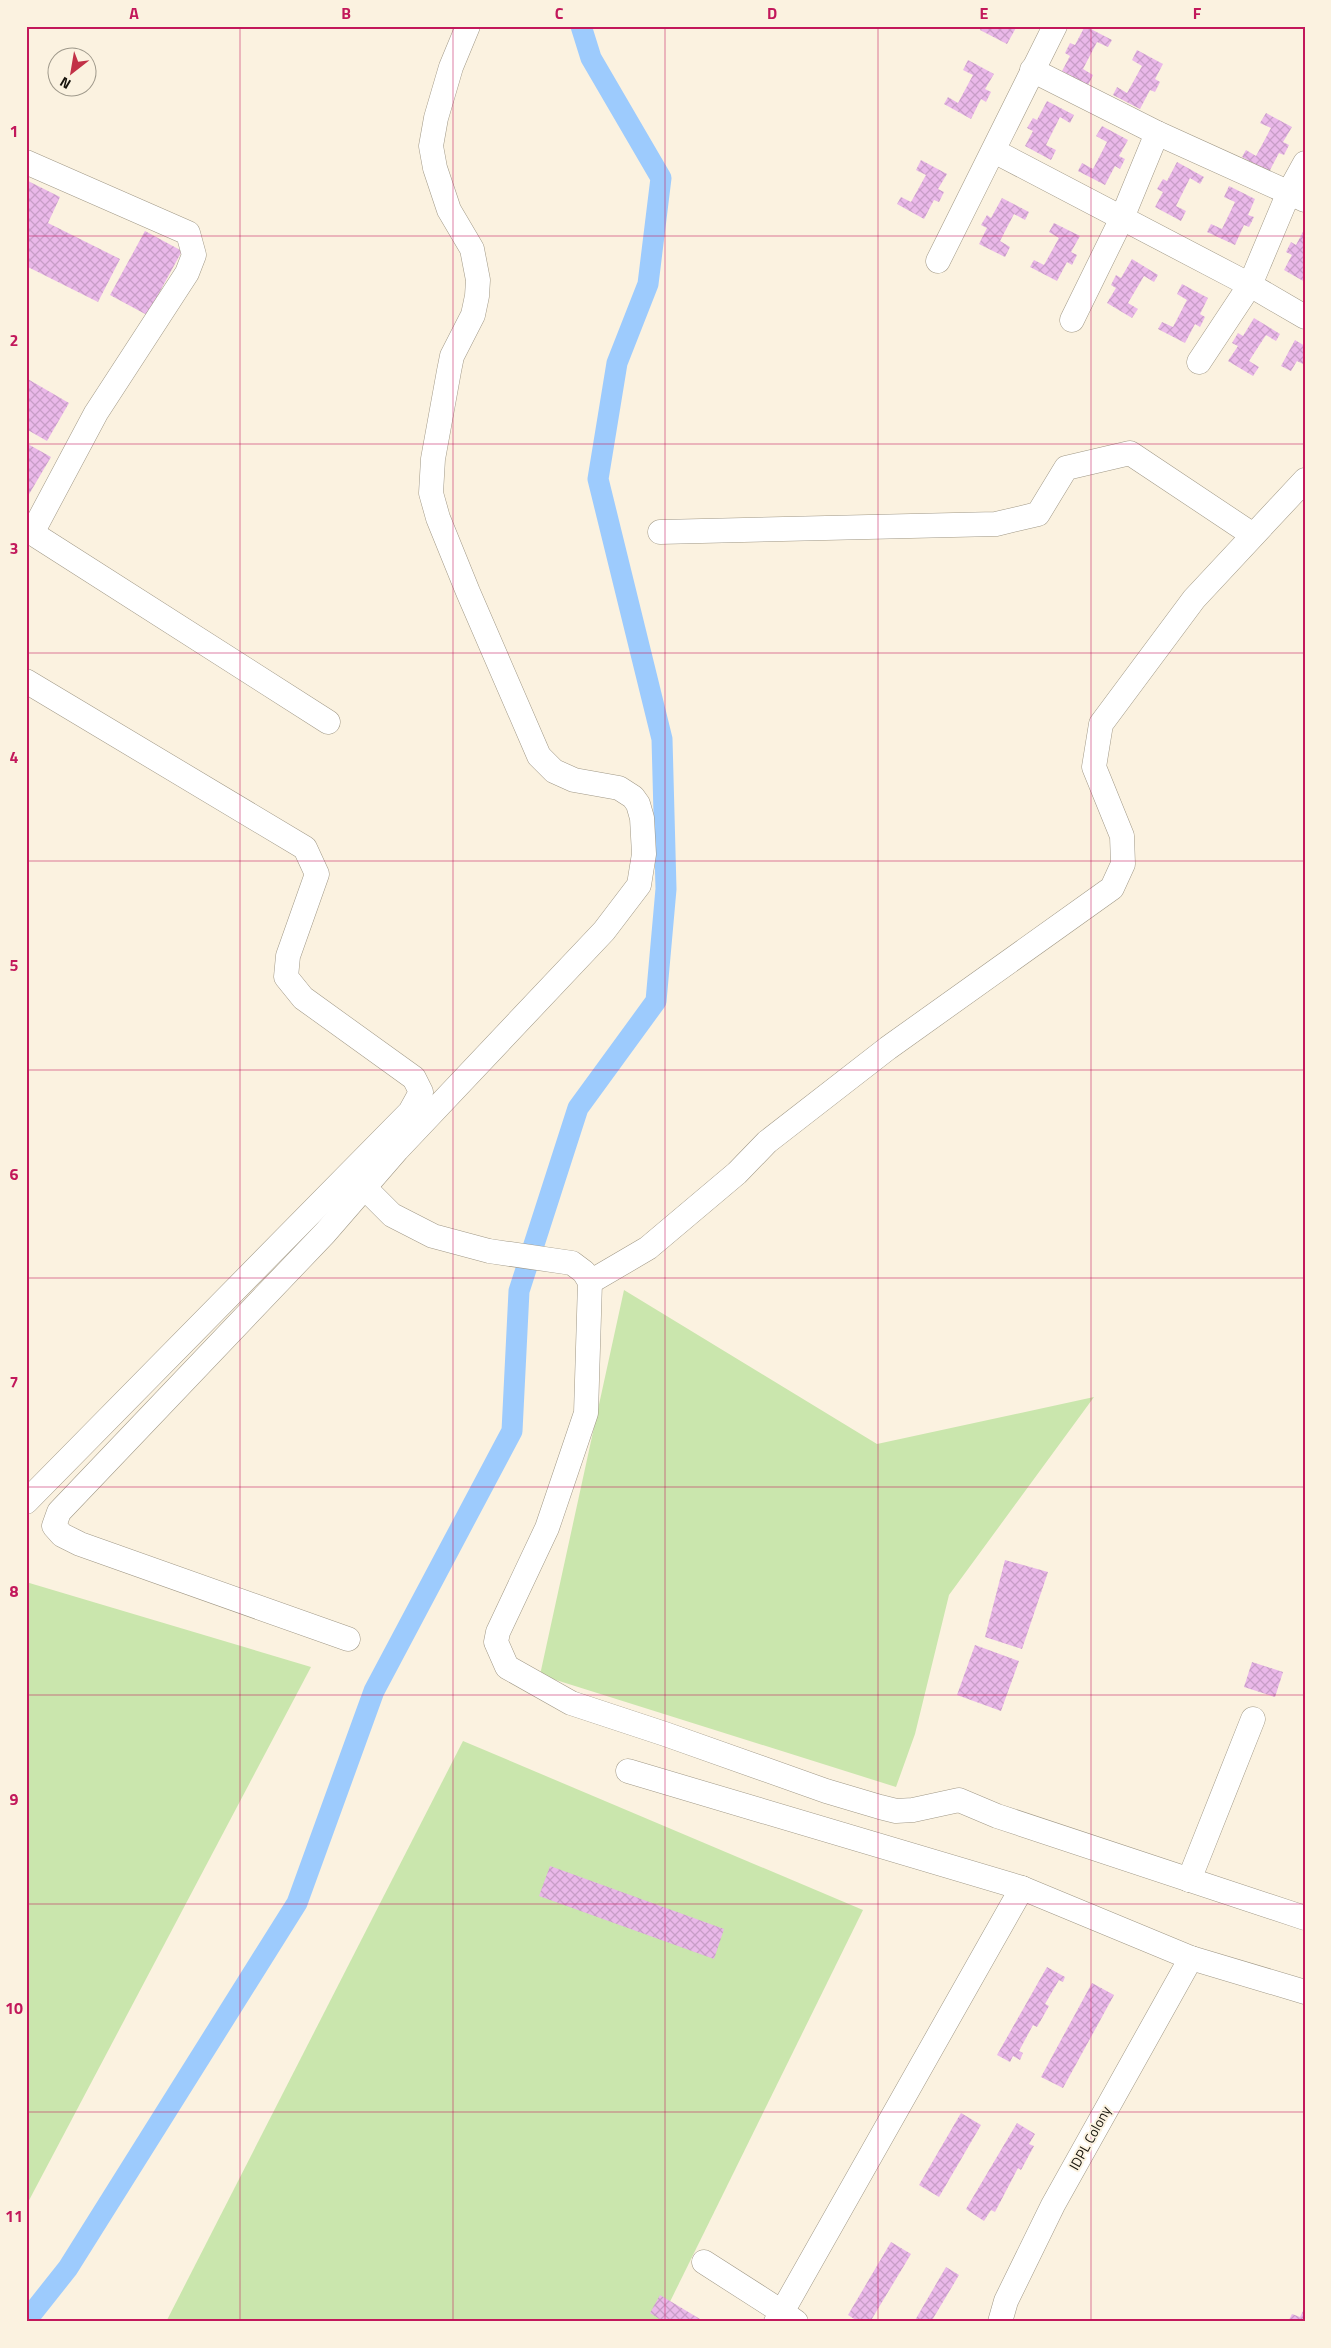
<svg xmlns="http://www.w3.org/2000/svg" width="1331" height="2348" font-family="'Titillium Web',sans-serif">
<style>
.green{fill:#cae6ad}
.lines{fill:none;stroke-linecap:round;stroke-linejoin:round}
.canal{stroke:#9dcbfd;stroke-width:21}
.building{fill:url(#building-cross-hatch)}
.minor-casing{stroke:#a09886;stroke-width:25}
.minor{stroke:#fff;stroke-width:24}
.grid{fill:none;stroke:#c2185b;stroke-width:1;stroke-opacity:0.55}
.labels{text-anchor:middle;stroke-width:4;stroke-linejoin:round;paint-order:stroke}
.street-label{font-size:14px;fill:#16130c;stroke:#fbf2e0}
.neatline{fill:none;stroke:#c2185b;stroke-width:2}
.grid-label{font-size:16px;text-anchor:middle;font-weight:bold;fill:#c2185b}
</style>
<defs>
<pattern id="building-cross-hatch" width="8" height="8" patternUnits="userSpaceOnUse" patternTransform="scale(1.25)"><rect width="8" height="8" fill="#eab8e9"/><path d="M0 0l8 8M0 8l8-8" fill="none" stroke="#c89dc7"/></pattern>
</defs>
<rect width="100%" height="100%" fill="#fbf2e0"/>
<g class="green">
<polygon points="624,1290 877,1444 1094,1397 949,1595 915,1734 896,1787 540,1675"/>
<polygon points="26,1582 311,1667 26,2206"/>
<polygon points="463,1741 863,1910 660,2322 166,2322"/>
</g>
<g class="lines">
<polyline class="canal" points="26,2321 68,2268 297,1903 374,1691 512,1431 519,1291 578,1108 656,1001 666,889 662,739 598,479 617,363 648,284 661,178 591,58 581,26"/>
</g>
<g class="building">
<polygon points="982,26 995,28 1017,26 1007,44 980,30"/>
<polygon points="1085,26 1112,40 1108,47 1097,42 1083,69 1093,75 1088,85 1062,71 1070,56 1065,53 1070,43 1075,45"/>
<polygon points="1137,50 1163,64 1155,79 1160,82 1155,92 1150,90 1140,109 1113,95 1117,87 1127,93 1142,66 1132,60"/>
<polygon points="968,60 994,74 985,89 991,92 986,102 981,99 971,119 944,104 948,97 958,103 973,75 963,70"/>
<polygon points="1047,101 1074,115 1070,123 1060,117 1046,145 1056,150 1051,160 1025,146 1033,131 1027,128 1033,118 1037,120"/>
<polygon points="1266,113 1292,127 1283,142 1289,145 1284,155 1279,153 1269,172 1242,157 1246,150 1256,156 1271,128 1260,123"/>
<polygon points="1102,126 1128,140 1119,156 1125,159 1120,169 1115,166 1105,185 1078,171 1082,163 1093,169 1107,142 1096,136"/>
<polygon points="921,160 947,174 938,189 944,192 939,202 934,200 924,219 897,204 901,197 911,202 926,175 916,170"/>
<polygon points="1177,162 1204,177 1200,184 1190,178 1176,206 1186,211 1181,221 1155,207 1163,192 1157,189 1163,179 1167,181"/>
<polygon points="26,180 60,197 48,223 120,259 98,302 26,266"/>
<polygon points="1229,186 1255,199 1248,215 1254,217 1249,227 1244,225 1235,245 1207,232 1211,224 1222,229 1235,202 1224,197"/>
<polygon points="1002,198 1029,212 1025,220 1014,214 1000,241 1010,247 1005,257 979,244 987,228 981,225 987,215 991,218"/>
<polygon points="1054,223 1080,236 1071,252 1077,255 1072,265 1067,262 1057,281 1030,267 1034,260 1044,265 1059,238 1049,232"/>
<polygon points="1305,228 1304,268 1305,282 1284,270 1292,255 1286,252 1291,242 1296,245"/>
<polygon points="145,231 182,251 147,315 110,295"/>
<polygon points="1132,259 1158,275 1154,282 1144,276 1128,303 1138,309 1132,318 1107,303 1116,288 1111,285 1116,275 1121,278"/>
<polygon points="1182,284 1208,298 1200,314 1205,317 1200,327 1195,324 1185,343 1158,329 1162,322 1173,327 1187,300 1177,294"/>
<polygon points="1254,318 1280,334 1276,341 1266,335 1249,361 1259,367 1253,376 1228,361 1238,346 1232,343 1238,333 1243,336"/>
<polygon points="1295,340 1305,346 1305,365 1297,361 1291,371 1281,366"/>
<polygon points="26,378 69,403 47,441 26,429"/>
<polygon points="26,443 51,457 28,496 26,494"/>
<polygon points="1005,1560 1048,1572 1022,1649 985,1637"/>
<polygon points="975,1645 1019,1661 1001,1711 957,1695"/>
<polygon points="1252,1662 1283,1672 1275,1697 1244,1687"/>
<polygon points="550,1866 724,1929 714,1959 539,1896"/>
<polygon points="1047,1967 1065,1977 1063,1982 1059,1980 1045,2004 1049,2006 1037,2027 1033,2025 1019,2051 1023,2053 1020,2060 1013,2056 1010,2062 997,2055"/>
<polygon points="1092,1983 1114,1995 1063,2088 1041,2077"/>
<polygon points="961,2113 981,2125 939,2197 919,2185"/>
<polygon points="1017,2123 1035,2134 1029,2144 1034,2146 1021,2170 1018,2168 995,2212 991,2210 984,2221 966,2209"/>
<polygon points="891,2242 911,2254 870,2322 859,2322 848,2315"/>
<polygon points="946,2267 959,2275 931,2322 914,2322"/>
<polygon points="660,2295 705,2322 664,2322 650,2313"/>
<polygon points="1305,2307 1305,2322 1288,2322 1292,2314 1300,2317"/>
</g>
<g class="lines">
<defs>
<g id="minor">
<polyline points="1032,70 1157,133 1305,200"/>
<polyline points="994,151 1250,285 1305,317"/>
<polyline points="26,162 188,233 194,255 187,273 96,413 32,533 26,530"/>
<polyline points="938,261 1055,26"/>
<polyline points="1072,320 1122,218 1157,133"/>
<polyline points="1199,362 1250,285 1289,192 1305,163"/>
<polyline points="660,532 996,524 1038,514 1066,468 1130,453 1253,535"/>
<polyline points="32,533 328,722"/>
<polyline points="26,681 305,848 317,874 288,956 286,977 303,998 414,1078 421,1092 410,1112 26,1502"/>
<polyline points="364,1187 392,1215 433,1236 489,1251 572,1263 584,1272 590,1282 586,1413 547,1528 498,1632 496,1642 507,1667 571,1703 665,1734 826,1791 880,1807 896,1811 913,1810 959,1800 997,1816 1305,1918"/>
<polyline points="590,1282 648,1248 737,1173 767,1142 888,1048 1112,888 1123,864 1122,836 1094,767 1101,724 1194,599 1305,480"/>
<polyline points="348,1639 80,1544 62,1535 54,1526 59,1512 325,1233 397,1150 604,931 639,885 644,854 642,818 638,804 633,797 619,788 574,780 554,771 539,756 468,592 438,518 431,493 433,459 449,371 452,356 473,315 477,296 478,280 472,249 449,210 435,168 431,146 436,118 451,67 468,26"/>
<polyline points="628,1771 1022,1888 1191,1958 1305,1992"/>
<polyline points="1189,1880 1253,1719"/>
<polyline points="704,2262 782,2312 776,2322"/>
<polyline points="796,2322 782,2312 1022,1888"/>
<polyline points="1000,2322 1006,2301 1053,2205 1191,1958"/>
</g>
</defs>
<use href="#minor" class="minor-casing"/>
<use href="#minor" class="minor"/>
</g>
<path class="grid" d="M240,26V2322M453,26V2322M665,26V2322M878,26V2322M1091,26V2322M26,236H1305M26,444H1305M26,653H1305M26,861H1305M26,1070H1305M26,1278H1305M26,1487H1305M26,1695H1305M26,1904H1305M26,2112H1305"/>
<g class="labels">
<g class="street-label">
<text transform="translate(1090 2138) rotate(-61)" y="5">IDPL Colony</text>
</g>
</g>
<rect width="1331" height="2348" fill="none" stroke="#fbf2e0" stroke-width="55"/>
<g transform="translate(72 72) rotate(211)"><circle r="24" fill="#fbf2e0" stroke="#9f998b"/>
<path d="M0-4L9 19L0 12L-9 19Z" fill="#c23147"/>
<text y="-8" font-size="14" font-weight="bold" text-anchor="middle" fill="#16130c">N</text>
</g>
<rect x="28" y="28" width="1276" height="2292" class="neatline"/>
<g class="grid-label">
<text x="134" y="19">A</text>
<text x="346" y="19">B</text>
<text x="559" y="19">C</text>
<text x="772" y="19">D</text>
<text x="984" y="19">E</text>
<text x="1197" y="19">F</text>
<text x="14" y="137">1</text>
<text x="14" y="346">2</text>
<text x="14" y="554">3</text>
<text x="14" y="763">4</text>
<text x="14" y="971">5</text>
<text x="14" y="1180">6</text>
<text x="14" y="1388">7</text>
<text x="14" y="1597">8</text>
<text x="14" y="1805">9</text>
<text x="14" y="2014">10</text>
<text x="14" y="2222">11</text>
</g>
</svg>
